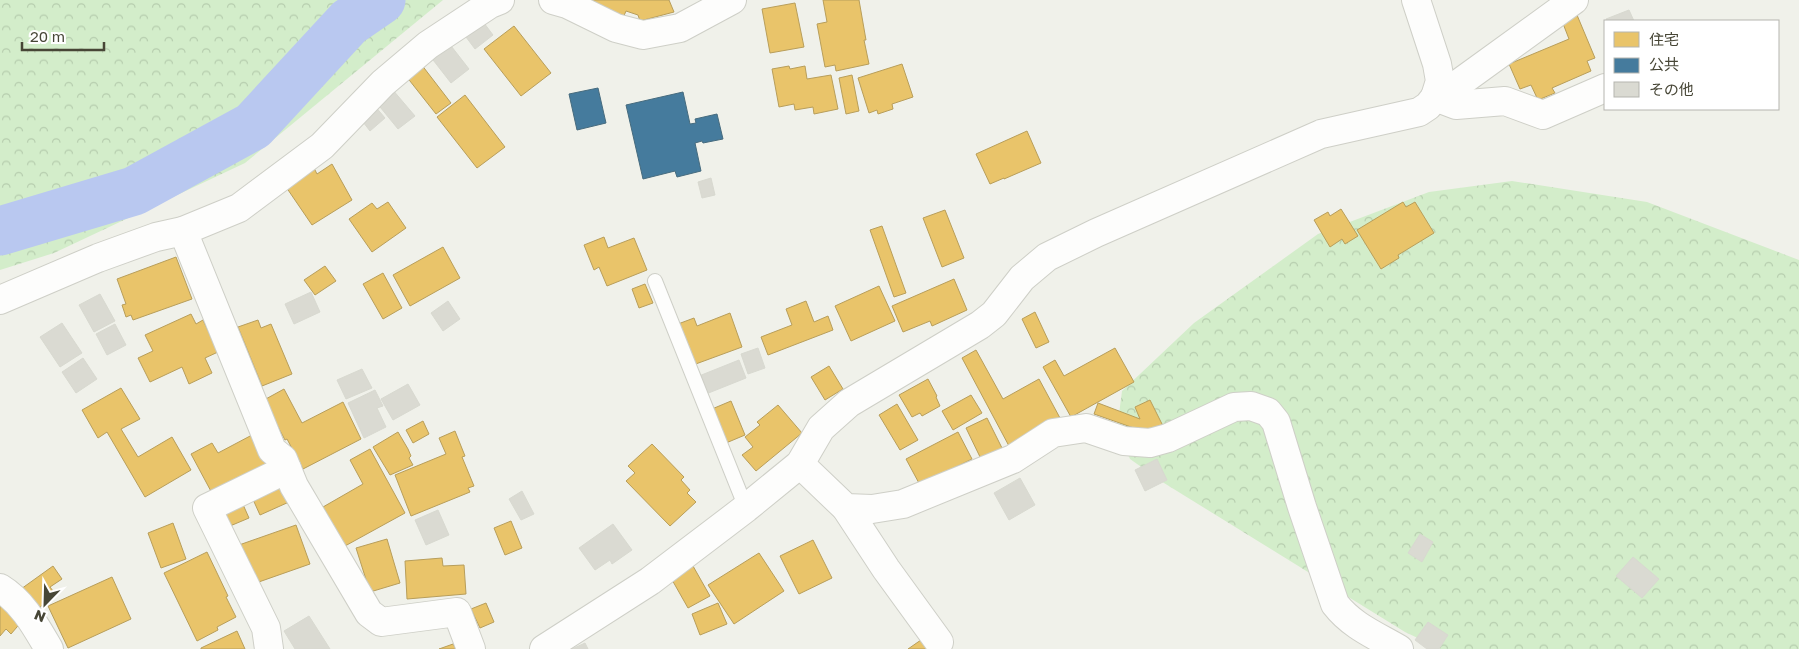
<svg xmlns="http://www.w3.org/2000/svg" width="1799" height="649" font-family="'Golos Text','Noto Sans JP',sans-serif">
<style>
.forest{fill:url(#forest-crowns)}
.homes{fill:#e9c46a;stroke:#b89e5a}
.public{fill:#457b9d;stroke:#466b7e}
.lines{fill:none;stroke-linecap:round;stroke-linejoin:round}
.river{stroke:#b9c8f0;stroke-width:49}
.building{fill:#dadad2;stroke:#d8d9d0}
.service-casing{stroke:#cecfc7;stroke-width:16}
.minor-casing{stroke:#cecfc7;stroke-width:30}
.service{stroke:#fdfdfc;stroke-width:14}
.minor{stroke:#fdfdfc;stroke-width:28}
</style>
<defs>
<pattern id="forest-crowns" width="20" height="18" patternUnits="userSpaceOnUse" patternTransform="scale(1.25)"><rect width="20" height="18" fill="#d3edca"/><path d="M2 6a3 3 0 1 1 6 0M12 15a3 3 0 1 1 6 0" fill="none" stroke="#b6cdae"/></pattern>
</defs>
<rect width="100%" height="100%" fill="#f0f1ea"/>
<g class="forest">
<polygon points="0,0 443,0 245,163 54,253 0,270"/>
<polygon points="1512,181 1647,202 1799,260 1799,649 1441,649 1405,632 1164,483 1130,459 1117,430 1122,391 1194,323 1318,234 1429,192"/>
</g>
<g class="homes">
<polygon points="584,0 669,0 674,12 640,21 638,15 626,11 623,18"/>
<polygon points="823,0 859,0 866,40 864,40 869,64 836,71 835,65 825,67 817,24 827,22"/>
<polygon points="795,3 804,47 770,53 762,9"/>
<polygon points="1577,15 1595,58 1587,61 1591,71 1552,88 1555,93 1538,100 1531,85 1520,89 1509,64 1569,39 1562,21"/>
<polygon points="514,26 551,73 521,96 484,49"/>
<polygon points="421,64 451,103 436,114 406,76"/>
<polygon points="902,64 913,97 892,104 893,109 878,114 877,110 869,113 858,78"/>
<polygon points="789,66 790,69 805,66 807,79 831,75 838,109 814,114 813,107 795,110 794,104 779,107 772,69"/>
<polygon points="852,75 859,111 846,114 839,78"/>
<polygon points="465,95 505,147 477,168 437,117"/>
<polygon points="1027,131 1041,163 1004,179 1004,178 990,184 976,154"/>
<polygon points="332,164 352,200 312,225 284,184 313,166 317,174"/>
<polygon points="388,202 406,228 372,252 349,219 372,203 377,209"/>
<polygon points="1403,202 1406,207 1415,202 1434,233 1398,255 1399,258 1381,269 1357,230"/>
<polygon points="1341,209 1358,236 1345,244 1342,239 1330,247 1314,220 1328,212 1330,216"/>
<polygon points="945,210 964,258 942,267 923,218"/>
<polygon points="882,226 906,293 894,297 870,230"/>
<polygon points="604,237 608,248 634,238 647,270 607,286 599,267 594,270 584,245"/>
<polygon points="443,247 460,278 410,306 393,275"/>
<polygon points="176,257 192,299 133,320 131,315 126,317 122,305 126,304 117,279"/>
<polygon points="325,266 336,281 315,295 304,280"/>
<polygon points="383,273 402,308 383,319 363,284"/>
<polygon points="954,279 967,310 932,326 930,321 903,332 892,306"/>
<polygon points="645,284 653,303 639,308 632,289"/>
<polygon points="879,286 895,321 851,341 835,306"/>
<polygon points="806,301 814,322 828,316 833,330 768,355 761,337 792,325 786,309"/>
<polygon points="1035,312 1049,342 1036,348 1022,319"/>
<polygon points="730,313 742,347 693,365 678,324 694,318 697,326"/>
<polygon points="191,314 196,324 203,320 218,352 205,358 212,373 189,384 182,367 150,382 138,358 153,351 145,335"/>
<polygon points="258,320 261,328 271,324 292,374 262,386 238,327"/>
<polygon points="1115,348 1134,382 1071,417 1043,367 1055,360 1064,376"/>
<polygon points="976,350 1003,399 1039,379 1060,418 1009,446 962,358"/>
<polygon points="829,366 843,389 825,400 811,377"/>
<polygon points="928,379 937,396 936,397 940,406 922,416 920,413 912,417 899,395"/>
<polygon points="121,388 140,419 121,429 138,457 172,437 191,470 145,497 107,432 98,438 82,410"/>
<polygon points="284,389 302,423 343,402 361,439 303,469 287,439 285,440 264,400"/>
<polygon points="971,395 982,413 953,430 942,411"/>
<polygon points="1150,400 1163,426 1148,433 1094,414 1098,403 1140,419 1135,407"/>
<polygon points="731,401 745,435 726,443 712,409"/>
<polygon points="897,404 918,440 900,450 879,415"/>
<polygon points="778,405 802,433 756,471 742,455 753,447 745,437 760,425 757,422"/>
<polygon points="987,418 1003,450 982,461 966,428"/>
<polygon points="423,421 429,434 413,443 406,430"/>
<polygon points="455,431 465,456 462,457 474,486 468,488 470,492 411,516 395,475 446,454 439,438"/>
<polygon points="398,432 408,449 411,456 409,458 413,465 390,475 373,447"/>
<polygon points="958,432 972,459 920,485 906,459"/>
<polygon points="252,435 269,465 213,495 191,454 212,443 218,453"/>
<polygon points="652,444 684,477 681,480 690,490 687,493 696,502 670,526 626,481 635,473 628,466"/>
<polygon points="370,449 405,513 345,546 323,507 363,484 350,460"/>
<polygon points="279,482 289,502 260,515 251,495"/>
<polygon points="241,500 249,518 230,526 222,509"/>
<polygon points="511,521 522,548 505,555 494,528"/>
<polygon points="173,523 186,559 161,568 148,533"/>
<polygon points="296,525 310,564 253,584 239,545"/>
<polygon points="387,539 400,583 370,592 356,548"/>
<polygon points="813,540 832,578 799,594 780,556"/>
<polygon points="207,552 228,596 226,597 236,617 217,627 218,630 197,641 164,573"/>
<polygon points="759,553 784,591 734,624 708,585"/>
<polygon points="442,558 443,566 464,565 466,594 407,599 405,561"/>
<polygon points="53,566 62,579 50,587 56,595 36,610 21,589"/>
<polygon points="693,566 710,596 688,608 671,578"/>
<polygon points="112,577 131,619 68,648 48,606"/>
<polygon points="0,599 23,620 11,634 6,629 0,636"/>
<polygon points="486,603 494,622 480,628 471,609"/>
<polygon points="718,603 727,624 700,635 692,614"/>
<polygon points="237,631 245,649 201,649 201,648"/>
<polygon points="931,633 942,649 908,649"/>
<polygon points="453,644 456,649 439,649"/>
</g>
<g class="public">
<polygon points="598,88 606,123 577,130 569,94"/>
<polygon points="683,92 690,124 696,123 695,119 717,114 723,139 703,143 702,141 695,143 701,171 677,177 675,171 643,179 626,105"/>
</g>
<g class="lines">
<polyline class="river" points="0,231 134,191 253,126 349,22 381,0"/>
</g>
<g class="building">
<polygon points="1629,10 1634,21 1607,21 1606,19"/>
<polygon points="481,19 493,35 475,49 463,33"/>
<polygon points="448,42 469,69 451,83 430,56"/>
<polygon points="392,89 415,116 398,129 376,102"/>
<polygon points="374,105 385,118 370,131 360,118"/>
<polygon points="711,178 715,195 702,198 698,182"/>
<polygon points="311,292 320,312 294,324 285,304"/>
<polygon points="100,294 115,321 94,332 79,305"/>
<polygon points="448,301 460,319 443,331 431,313"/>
<polygon points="62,323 82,353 60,367 40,337"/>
<polygon points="115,324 126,345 107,355 96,334"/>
<polygon points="758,348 765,368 748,374 741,354"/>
<polygon points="83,358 97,379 76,393 62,372"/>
<polygon points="739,360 746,378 706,394 699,376"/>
<polygon points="362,369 372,388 346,399 337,380"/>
<polygon points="408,384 420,405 393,420 381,399"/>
<polygon points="375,390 383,406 377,408 386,427 364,438 348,403"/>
<polygon points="1157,459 1167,480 1145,491 1135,470"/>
<polygon points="1020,478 1035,505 1009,520 994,493"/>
<polygon points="522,491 534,514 521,520 509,499"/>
<polygon points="438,510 449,535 426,545 415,520"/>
<polygon points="613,524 632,550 612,564 610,560 595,570 579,548"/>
<polygon points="1420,534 1433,542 1422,562 1408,553"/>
<polygon points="1633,557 1659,579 1642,598 1616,576"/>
<polygon points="309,616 330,649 295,649 284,631"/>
<polygon points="1428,622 1448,635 1439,649 1427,649 1415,640"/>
<polygon points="585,643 588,649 572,649"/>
</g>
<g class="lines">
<defs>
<polyline id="service" points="655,281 746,508"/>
<g id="minor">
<polyline points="553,0 567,4 616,28 643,35 680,28 732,0"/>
<polyline points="1435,97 1456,105 1505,101 1543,115 1605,88"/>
<polyline points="1435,97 1458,84 1574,0"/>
<polyline points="183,231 272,450 283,459 294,486 369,613 381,622 457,612 471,649"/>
<polyline points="0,300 98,258 156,237 183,231 239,208 322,146 383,83 428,45 490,4 500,0"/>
<path d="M800,464L846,508L872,509L903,504L1013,459L1053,433L1086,428L1124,441L1150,443L1168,438L1234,407L1251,406L1268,412L1276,422L1302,507L1335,604C1352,626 1375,635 1399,649"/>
<polyline points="846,508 886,569 939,642"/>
<path d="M0,588C23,602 36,627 49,649"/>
<polyline points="269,649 266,628 207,508 287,469"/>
<polyline points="544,649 650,581 746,508 800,464 821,428 849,403 980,325 994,314 1022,278 1047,257 1096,233 1321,134 1419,112 1428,106 1435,97 1440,81 1437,64 1416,0"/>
</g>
</defs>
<use href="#service" class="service-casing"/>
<use href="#minor" class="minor-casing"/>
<use href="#service" class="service"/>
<use href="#minor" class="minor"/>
</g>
<rect x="1604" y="20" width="175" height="90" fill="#ffffff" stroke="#b5b5af"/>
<rect x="1614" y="32" width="25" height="15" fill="#e9c46a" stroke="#b5b5af"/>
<text x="1649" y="45" font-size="15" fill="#474636">住宅</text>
<rect x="1614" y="58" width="25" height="15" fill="#457b9d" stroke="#b5b5af"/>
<text x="1649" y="70" font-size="15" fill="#474636">公共</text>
<rect x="1614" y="82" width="25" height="15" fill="#dadad2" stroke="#b5b5af"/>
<text x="1649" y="95" font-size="15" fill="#474636">その他</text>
<g transform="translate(45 604) rotate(203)" stroke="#ffffff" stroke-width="4" paint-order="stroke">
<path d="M0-4L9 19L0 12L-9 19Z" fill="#474636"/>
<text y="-8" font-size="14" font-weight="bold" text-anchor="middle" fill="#474636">N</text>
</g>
<path d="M22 42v8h82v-8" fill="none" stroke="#474636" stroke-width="2.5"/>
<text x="30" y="42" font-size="15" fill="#474636" stroke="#ffffff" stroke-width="4" paint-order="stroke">20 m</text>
</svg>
